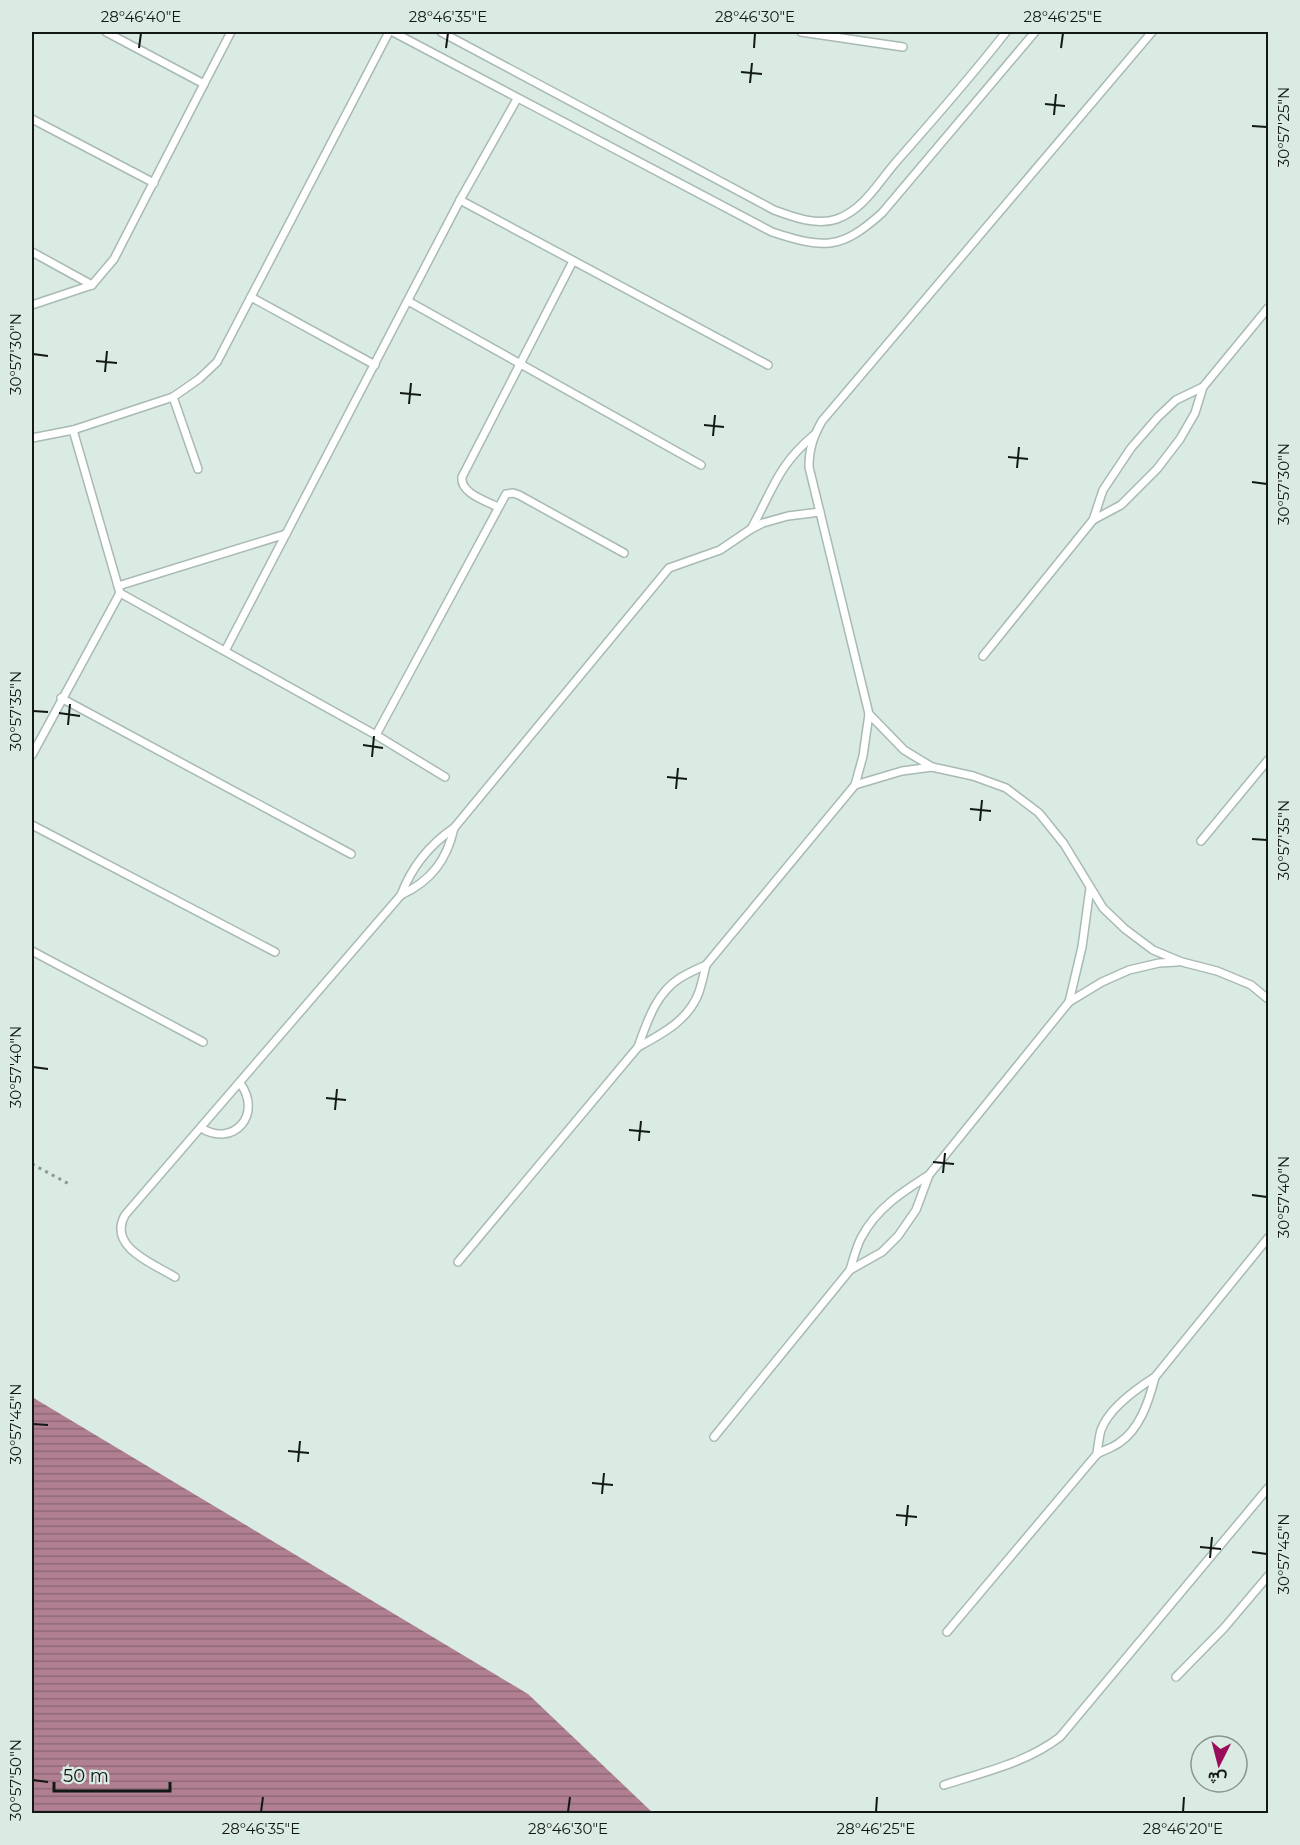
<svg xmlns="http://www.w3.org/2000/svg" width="1300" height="1845" font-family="Montserrat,Vazirmatn,sans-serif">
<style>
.water{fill:url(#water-rules)}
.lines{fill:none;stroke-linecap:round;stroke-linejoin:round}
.lane-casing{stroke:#a9bab2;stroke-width:10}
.path{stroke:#8b9992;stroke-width:3;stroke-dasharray:3 4.5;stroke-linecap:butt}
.lane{stroke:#fff;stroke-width:7}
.ticks{fill:none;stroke:#121815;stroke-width:2}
.neatline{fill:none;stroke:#121815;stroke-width:2}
.ticks-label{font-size:15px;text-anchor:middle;fill:#121815}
</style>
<defs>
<pattern id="water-rules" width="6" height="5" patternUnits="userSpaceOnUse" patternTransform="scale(1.5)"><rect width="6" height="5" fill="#b08092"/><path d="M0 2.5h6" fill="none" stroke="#8e6876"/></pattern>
</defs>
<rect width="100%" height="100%" fill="#d9ebe2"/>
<polygon class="water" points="32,1397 528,1694 653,1813 32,1813"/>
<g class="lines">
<defs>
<g id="lane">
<polyline points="106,32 204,84 231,32"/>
<path d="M393,32L772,232C824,249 841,250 882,213L1035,32"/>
<path d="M441,32L774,210C793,217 817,226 837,219C864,209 878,183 896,162C934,119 971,77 1006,32"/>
<polyline points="801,32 903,47"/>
<polyline points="32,119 154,183"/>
<polyline points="460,200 768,365"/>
<polyline points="32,252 92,285"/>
<polyline points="251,297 375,365"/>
<polyline points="408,301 701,465"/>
<polyline points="32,305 92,285 114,259 204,84"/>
<polyline points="173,397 198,469"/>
<polyline points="73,430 120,593 376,735 445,777"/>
<polyline points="32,438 73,430 173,397 199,379 217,362 389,32"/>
<path d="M498,507C486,501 460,493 462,477L573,261"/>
<polyline points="1093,520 1121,505 1157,469 1180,439 1195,413 1203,387"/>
<path d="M751,529C773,490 777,466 814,435"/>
<polyline points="118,586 286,534"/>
<polyline points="225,651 460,200 517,99"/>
<polyline points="983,656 1093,520 1103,490 1131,448 1158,417 1176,400 1203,387 1268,308"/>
<polyline points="61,698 351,854"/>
<polyline points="869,714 904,750 932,767 973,776 1006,788 1039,813 1064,844 1103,908 1125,929 1153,950 1182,962 1217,971 1251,985 1268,999"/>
<polyline points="376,735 506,494 513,493 519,495 624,553"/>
<polyline points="32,755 120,593"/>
<polyline points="855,785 902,771 932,767"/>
<polyline points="32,825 275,952"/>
<polyline points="1201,841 1268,760"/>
<path d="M401,895C431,881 447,860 454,828"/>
<polyline points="32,951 203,1042"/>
<polyline points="1069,1002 1082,947 1090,888"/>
<path d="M638,1047C647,1022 656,993 680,978C688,973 697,969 706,965L855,785L863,756L869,714L809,467C809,449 813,437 822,421L1152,32"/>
<path d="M201,1128C234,1148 263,1114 240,1083"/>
<path d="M458,1262L638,1047C662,1034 689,1020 699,992C702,983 704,974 706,965"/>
<polyline points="850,1270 882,1252 898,1236 916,1210 929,1175 1069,1002 1102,982 1129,970 1159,963 1177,962"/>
<path d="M175,1277C154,1264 107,1247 125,1215L401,895C412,866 429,845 454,828L669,568L720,550L751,529L763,523L788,516L820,512"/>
<path d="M714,1437L850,1270C853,1260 856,1248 861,1238C876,1209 902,1192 929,1175"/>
<path d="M1097,1454C1098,1446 1099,1437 1101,1430C1109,1408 1136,1389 1155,1377L1268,1238"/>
<path d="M947,1632L1097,1454C1104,1450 1112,1448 1119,1443C1140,1429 1149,1401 1155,1377"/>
<polyline points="1176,1677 1224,1628 1268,1576"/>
<path d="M944,1785C984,1772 1026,1763 1060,1737L1268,1488"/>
</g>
</defs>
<use href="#lane" class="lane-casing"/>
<polyline class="path" points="32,1164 69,1184"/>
<use href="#lane" class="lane"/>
</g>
<path class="ticks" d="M139,48L141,33M446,48L448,33M754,48L755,33M1061,48L1063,33M741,72L762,74M750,83L752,63M1045,104L1065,106M1054,115L1056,94M1252,126L1267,127M33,354L48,356M96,361L117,363M105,372L107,351M400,393L421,395M409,404L411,383M704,425L724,427M713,436L715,415M1008,457L1028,459M1017,468L1019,447M1252,482L1267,484M33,711L48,712M59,713L80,716M68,725L70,704M363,745L383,748M372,757L374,736M667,777L687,779M676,789L678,768M970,809L991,811M980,821L982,800M1252,839L1267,840M33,1067L48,1069M326,1098L346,1100M335,1110L337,1089M629,1130L650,1132M639,1141L641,1121M933,1162L954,1164M943,1173L945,1153M1252,1195L1267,1197M33,1424L48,1425M288,1451L309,1453M298,1462L300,1441M592,1483L613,1485M602,1494L604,1473M896,1515L917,1517M906,1526L908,1505M1200,1547L1221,1549M1252,1552L1267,1554M1210,1558L1212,1537M33,1780L48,1782M261,1812L263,1797M568,1812L570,1797M876,1812L877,1797M1183,1812L1184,1797"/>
<rect width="1300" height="1845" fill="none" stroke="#d9ebe2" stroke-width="66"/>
<g transform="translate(1219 1764) rotate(186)"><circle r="28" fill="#d9ebe2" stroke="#899790" stroke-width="1.5"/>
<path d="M0-4.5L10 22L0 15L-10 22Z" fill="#9b0d5c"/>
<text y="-9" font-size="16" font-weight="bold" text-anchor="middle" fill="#121815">ش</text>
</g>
<path d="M54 1782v9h116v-9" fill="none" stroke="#121815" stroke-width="3"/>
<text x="63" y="1782" font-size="18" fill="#121815" stroke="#d9ebe2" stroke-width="4.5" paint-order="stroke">50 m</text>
<rect x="33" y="33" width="1234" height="1779" class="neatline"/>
<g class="ticks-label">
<text x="141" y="22">28°46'40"E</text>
<text x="448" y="22">28°46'35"E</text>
<text x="755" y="22">28°46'30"E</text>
<text x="1063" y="22">28°46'25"E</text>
<text transform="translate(1284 127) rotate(-90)" y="5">30°57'25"N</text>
<text transform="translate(16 354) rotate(-90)" y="5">30°57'30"N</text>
<text transform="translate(1284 484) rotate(-90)" y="5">30°57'30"N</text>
<text transform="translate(16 711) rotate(-90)" y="5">30°57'35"N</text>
<text transform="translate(1284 840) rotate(-90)" y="5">30°57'35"N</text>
<text transform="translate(16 1067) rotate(-90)" y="5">30°57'40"N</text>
<text transform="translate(1284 1197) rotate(-90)" y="5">30°57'40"N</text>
<text transform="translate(16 1424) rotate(-90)" y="5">30°57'45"N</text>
<text transform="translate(1284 1554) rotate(-90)" y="5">30°57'45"N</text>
<text transform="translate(16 1780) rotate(-90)" y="5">30°57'50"N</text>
<text x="261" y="1834">28°46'35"E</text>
<text x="568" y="1834">28°46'30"E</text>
<text x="876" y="1834">28°46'25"E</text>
<text x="1183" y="1834">28°46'20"E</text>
</g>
</svg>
